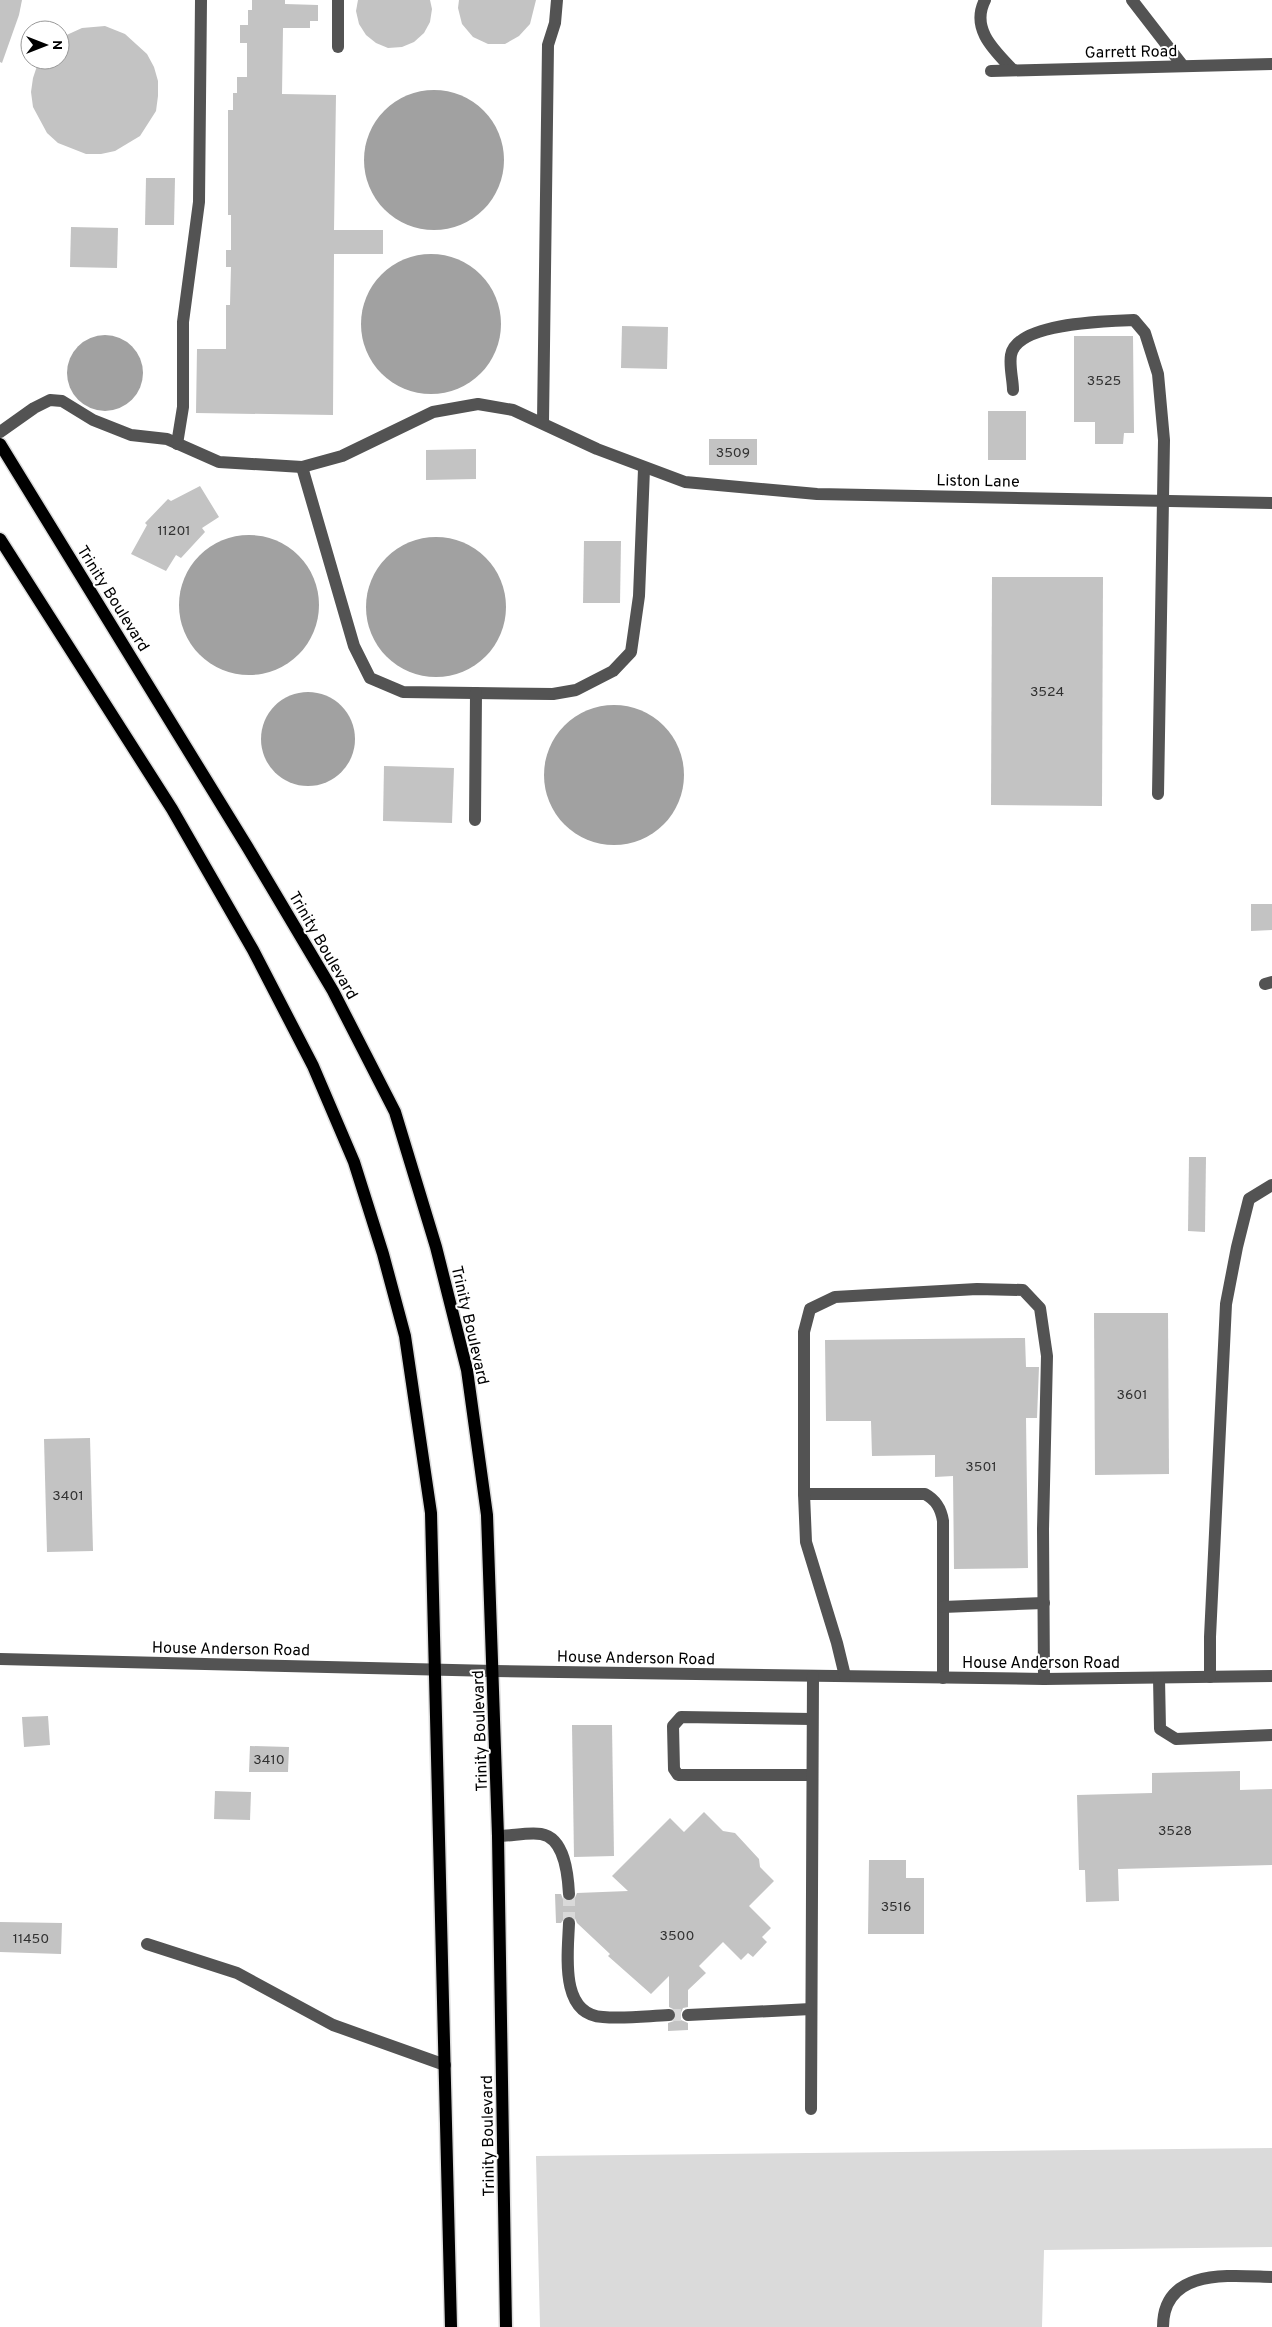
<svg xmlns="http://www.w3.org/2000/svg" width="1272" height="2327" font-family="Overpass,sans-serif">
<style>
.green{fill:#dadada}
.water{fill:#a1a1a1}
.building{fill:#c3c3c3}
.lines{fill:none;stroke-linecap:round;stroke-linejoin:round}
.minor-tunnel{stroke:#d9d9d9;stroke-width:12;stroke-dasharray:12 6;stroke-linecap:butt}
.major-casing{stroke:#dbdbdb;stroke-width:15}
.minor{stroke:#535353;stroke-width:12}
.major{stroke:#000;stroke-width:12}
.labels{text-anchor:middle;stroke-width:4;stroke-linejoin:round;paint-order:stroke}
.number-label{font-size:14px;fill:#313131}
.street-label{font-size:16px;fill:#000;stroke:#fff}
</style>
<rect width="100%" height="100%" fill="#fff"/>
<polygon class="green" points="1272,2148 1272,2247 1044,2250 1042,2327 540,2327 536,2156"/>
<g class="water">
<circle cx="434" cy="160" r="70"/>
<circle cx="431" cy="324" r="70"/>
<circle cx="105" cy="373" r="38"/>
<circle cx="249" cy="605" r="70"/>
<circle cx="436" cy="607" r="70"/>
<circle cx="308" cy="739" r="47"/>
<circle cx="614" cy="775" r="70"/>
</g>
<g class="building">
<polygon points="0,0 22,0 19,15 2,63 0,62"/>
<polygon points="252,0 285,0 285,4 318,5 318,21 310,21 310,28 283,28 282,94 336,95 334,230 383,230 383,254 334,254 333,415 196,413 197,349 226,349 226,305 230,305 231,267 226,267 226,250 231,250 231,215 228,215 228,110 233,110 233,93 237,93 237,77 247,77 247,43 240,43 240,25 248,25 248,10 252,10"/>
<polygon points="358,0 430,0 432,9 430,22 424,33 414,42 402,47 388,48 376,43 366,35 359,24 356,11"/>
<polygon points="459,0 536,0 530,24 519,36 505,44 488,44 473,37 462,24 458,8"/>
<polygon points="105,26 125,34 147,54 154,67 158,81 158,96 156,111 140,136 115,151 101,154 86,154 58,143 47,133 33,107 31,92 33,78 39,60 60,60 60,38 82,28"/>
<polygon points="146,178 175,178 174,225 145,225"/>
<polygon points="71,227 118,228 117,268 70,267"/>
<polygon points="622,326 668,327 667,369 621,368"/>
<polygon points="1074,336 1133,336 1134,433 1124,433 1123,444 1095,444 1095,422 1074,422"/>
<rect x="988" y="411" width="38" height="49"/>
<rect x="709" y="439" width="48" height="26"/>
<polygon points="476,449 476,479 426,480 426,450"/>
<polygon points="200,486 219,517 202,528 205,532 181,558 176,555 166,571 131,554 147,525 145,523 168,499 171,501"/>
<polygon points="584,541 621,541 620,603 583,603"/>
<polygon points="992,577 1103,577 1102,806 991,805"/>
<polygon points="384,766 454,768 452,823 383,821"/>
<polygon points="1251,904 1272,904 1272,930 1251,931"/>
<polygon points="1189,1157 1206,1157 1205,1232 1188,1231"/>
<polygon points="1094,1313 1168,1313 1169,1474 1095,1475"/>
<polygon points="1025,1338 1026,1367 1039,1367 1037,1418 1026,1418 1028,1568 954,1569 953,1476 935,1477 935,1455 872,1456 871,1421 826,1421 825,1340"/>
<polygon points="90,1438 93,1551 47,1552 44,1439"/>
<polygon points="48,1716 50,1745 24,1747 22,1717"/>
<polygon points="572,1725 612,1725 614,1856 574,1857"/>
<polygon points="250,1746 289,1747 288,1772 249,1772"/>
<polygon points="1240,1771 1240,1790 1272,1789 1272,1865 1118,1869 1119,1901 1086,1902 1085,1870 1079,1870 1077,1795 1152,1793 1152,1773"/>
<polygon points="215,1791 251,1792 250,1820 214,1819"/>
<polygon points="704,1812 723,1831 735,1833 759,1859 760,1867 774,1881 749,1906 771,1928 762,1937 767,1942 753,1957 748,1953 741,1960 723,1942 699,1966 706,1973 688,1990 688,2007 683,2008 680,2015 681,2020 688,2023 688,2030 668,2031 668,2023 674,2021 677,2015 675,2010 669,2007 669,1976 651,1994 608,1956 610,1954 577,1923 574,1916 566,1916 561,1923 556,1923 555,1894 561,1894 563,1899 569,1902 574,1900 577,1893 628,1891 612,1876 670,1818 684,1832"/>
<polygon points="869,1860 906,1860 906,1878 924,1878 924,1934 868,1934"/>
<polygon points="0,1922 62,1923 61,1954 0,1952"/>
</g>
<g class="lines">
<g class="minor-tunnel">
<polyline points="569,1894 569,1923"/>
<polyline points="669,2015 688,2015"/>
</g>
<defs>
<g id="major">
<polyline points="0,444 248,848 333,991 395,1112 436,1247 467,1370 487,1515 498,1836 506,2327"/>
<polyline points="0,539 172,809 253,950 313,1066 354,1162 383,1254 405,1336 431,1513 451,2327"/>
</g>
</defs>
<use href="#major" class="major-casing"/>
<g class="minor">
<polyline points="338,0 338,47"/>
<path d="M985,0C970,29 995,51 1013,70"/>
<polyline points="1132,0 1183,66"/>
<polyline points="991,71 1272,64"/>
<path d="M1013,390C1013,380 1009,366 1011,355C1017,322 1108,321 1134,320L1145,333L1158,374L1164,440L1158,794"/>
<polyline points="543,422 548,45 555,23 557,0"/>
<polyline points="0,432 34,408 50,400 62,401 93,420 131,435 167,439 219,462 302,467 342,456 433,412 478,404 513,410 597,449 685,482 817,494 1272,503"/>
<polyline points="177,444 183,407 183,322 199,202 201,0"/>
<polyline points="302,467 354,646 370,678 403,692 553,694 576,690 613,671 631,652 639,596 644,469"/>
<polyline points="475,820 476,693"/>
<polyline points="1265,984 1272,982"/>
<path d="M804,1494H925C936,1500 941,1508 943,1521V1678"/>
<polyline points="943,1607 1044,1603"/>
<polyline points="0,1659 494,1671 1044,1679 1272,1676"/>
<polyline points="845,1676 837,1643 806,1542 804,1494 804,1332 810,1309 835,1297 977,1289 1023,1290 1040,1308 1047,1356 1043,1529 1044,1679"/>
<polyline points="1210,1677 1210,1637 1226,1304 1237,1247 1249,1199 1272,1185"/>
<polyline points="1159,1678 1160,1729 1176,1739 1272,1735"/>
<polyline points="812,1775 678,1775 674,1769 673,1726 681,1717 812,1719"/>
<path d="M498,1836C512,1836 528,1832 541,1834C565,1838 568,1875 569,1894"/>
<path d="M569,1923C568,1953 559,2015 603,2017C624,2019 647,2016 669,2015"/>
<polyline points="147,1944 237,1973 333,2025 445,2065"/>
<polyline points="688,2015 811,2009"/>
<polyline points="811,2109 813,1676"/>
<path d="M1163,2327C1163,2267 1231,2276 1272,2277"/>
</g>
<use href="#major" class="major"/>
</g>
<g class="labels">
<g class="number-label">
<text x="1104" y="385">3525</text>
<text x="733" y="457">3509</text>
<text x="174" y="535">11201</text>
<text x="1047" y="696">3524</text>
<text x="1132" y="1399">3601</text>
<text x="981" y="1471">3501</text>
<text x="68" y="1500">3401</text>
<text x="269" y="1764">3410</text>
<text x="1175" y="1835">3528</text>
<text x="896" y="1911">3516</text>
<text x="677" y="1940">3500</text>
<text x="31" y="1943">11450</text>
</g>
<g class="street-label">
<text transform="translate(1131 51) rotate(-1)" y="6">Garrett Road</text>
<text transform="translate(978 480) rotate(1)" y="6">Liston Lane</text>
<text transform="translate(114 598) rotate(58)" y="6">Trinity Boulevard</text>
<text transform="translate(324 945) rotate(60)" y="6">Trinity Boulevard</text>
<text transform="translate(471 1325) rotate(77)" y="6">Trinity Boulevard</text>
<text transform="translate(231 1648) rotate(1)" y="6">House Anderson Road</text>
<text transform="translate(636 1657) rotate(1)" y="6">House Anderson Road</text>
<text x="1041" y="1668">House Anderson Road</text>
<text transform="translate(479 1731) rotate(-92)" y="6">Trinity Boulevard</text>
<text transform="translate(487 2136) rotate(-91)" y="6">Trinity Boulevard</text>
</g>
</g>
<g transform="translate(45 45) rotate(90)"><circle r="24" fill="#ffffff" stroke="#999999"/>
<path d="M0-4L9 19L0 12L-9 19Z" fill="#000000"/>
<text y="-8" font-size="14" font-weight="bold" text-anchor="middle" fill="#000000">N</text>
</g>
</svg>
